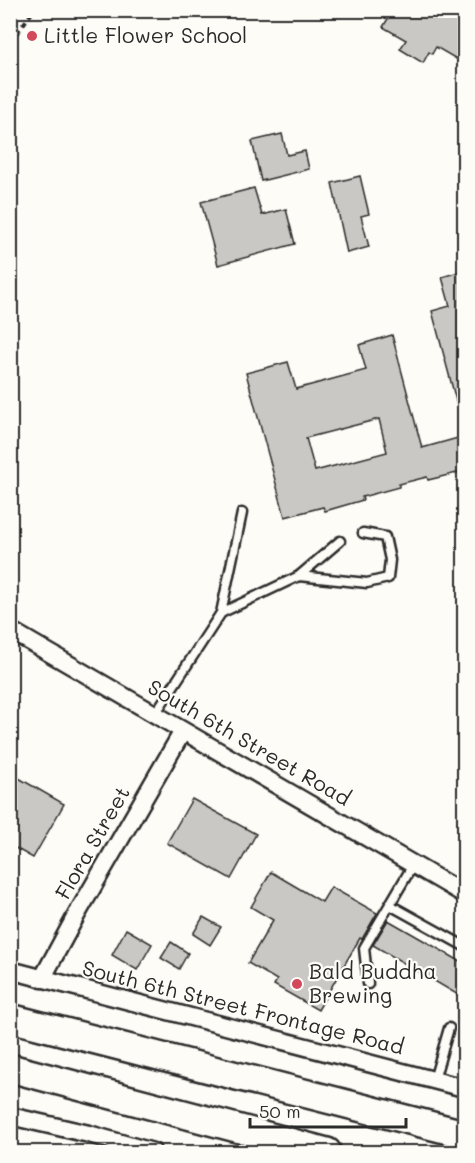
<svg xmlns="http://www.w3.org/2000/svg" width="475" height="1163" font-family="Mali,sans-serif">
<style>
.building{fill:#c9c8c4;stroke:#2b2b2b;stroke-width:1.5;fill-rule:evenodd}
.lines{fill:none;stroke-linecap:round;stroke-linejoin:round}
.lane-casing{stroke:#2b2b2b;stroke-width:13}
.street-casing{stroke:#2b2b2b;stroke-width:21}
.primary-casing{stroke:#2b2b2b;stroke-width:32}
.path{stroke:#2b2b2b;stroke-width:4;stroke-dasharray:6 4.5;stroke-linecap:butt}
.lane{stroke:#fdfcf7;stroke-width:8}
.street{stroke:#fdfcf7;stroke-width:16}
.primary{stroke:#fdfcf7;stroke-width:27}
.poi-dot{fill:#d1495b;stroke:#fdfcf7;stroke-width:2}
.labels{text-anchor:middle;stroke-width:4.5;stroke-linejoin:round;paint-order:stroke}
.poi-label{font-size:21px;fill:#2b2b2b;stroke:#fdfcf7;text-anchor:start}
.street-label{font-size:21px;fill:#2b2b2b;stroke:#fdfcf7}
</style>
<rect width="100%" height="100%" fill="#fdfcf7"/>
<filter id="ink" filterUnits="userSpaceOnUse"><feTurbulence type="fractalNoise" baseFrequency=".0167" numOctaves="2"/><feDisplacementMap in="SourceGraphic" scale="12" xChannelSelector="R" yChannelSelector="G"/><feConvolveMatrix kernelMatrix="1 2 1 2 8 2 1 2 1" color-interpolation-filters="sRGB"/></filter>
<g filter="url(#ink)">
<g class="building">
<polygon points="393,10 458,10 454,16 465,22 465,64 436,47 432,54 429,52 423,63 400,49 406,40 383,27"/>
<polygon points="282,134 287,155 305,151 309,169 261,181 252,141"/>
<polygon points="360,176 369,214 361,216 369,247 347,253 332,183"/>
<polygon points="254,188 262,215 286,209 295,244 218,265 201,202"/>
<polygon points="465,270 465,412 459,412 432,311 450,306 442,277"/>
<path d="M392,335L422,448L465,436V471L428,480L427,477L399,484V487L362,497L363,500L325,511L323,507L285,517L246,373L288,362L296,389L366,370L359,345ZM379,419L387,452L315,471L306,438Z"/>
<polygon points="10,773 64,804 33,858 10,845"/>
<polygon points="192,799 256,834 231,879 167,843"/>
<polygon points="271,872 322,902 331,887 377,913 362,939 360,938 318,1010 274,985 277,980 248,963 273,920 251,907"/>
<polygon points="203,917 221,927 210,945 193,934"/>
<polygon points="388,920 465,964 465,999 373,945"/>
<polygon points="126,929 152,944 137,970 112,955"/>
<polygon points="171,942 188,953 179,969 161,958"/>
</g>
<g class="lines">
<defs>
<g id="lane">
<polyline points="299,576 340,541"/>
<polyline points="221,613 299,576 367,583 388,578 390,560 385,537 363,533"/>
<polyline points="155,714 221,613 242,513"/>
<polyline points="390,905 464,946"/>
<polyline points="368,984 364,948 413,865"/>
<polyline points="434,1080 449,1028"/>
</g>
<g id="street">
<polyline points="10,630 464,894"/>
<polyline points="10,970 464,1088"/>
<polyline points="42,979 77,914 183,731"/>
<polyline points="10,1116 89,1134 153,1152"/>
</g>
<g id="primary">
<polyline points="10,1018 464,1134"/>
<polyline points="10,1068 327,1152"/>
</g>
</defs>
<use href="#lane" class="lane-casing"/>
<use href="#street" class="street-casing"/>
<use href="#primary" class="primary-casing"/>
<polyline class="path" points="10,42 34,10"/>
<use href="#lane" class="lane"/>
<use href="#street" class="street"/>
<use href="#primary" class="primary"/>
</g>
</g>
<g class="poi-dot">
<circle cx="32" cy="36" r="6"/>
<circle cx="297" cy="984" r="6"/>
</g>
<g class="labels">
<g class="poi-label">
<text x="44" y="43">Little Flower School</text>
<text x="309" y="979">Bald Buddha<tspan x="309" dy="24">Brewing</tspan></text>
</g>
<g class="street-label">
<text transform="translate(249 743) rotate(30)" y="7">South 6th Street Road</text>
<text transform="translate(93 843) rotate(-60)" y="7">Flora Street</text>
<text transform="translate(243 1008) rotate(14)" y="7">South 6th Street Frontage Road</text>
</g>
</g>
<rect width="475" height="1163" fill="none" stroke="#fdfcf7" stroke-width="36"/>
<rect x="18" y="18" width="439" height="1127" fill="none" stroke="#2b2b2b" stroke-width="2" filter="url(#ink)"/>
<path d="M250 1118v9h156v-9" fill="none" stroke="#2b2b2b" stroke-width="3"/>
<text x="259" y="1118" font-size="18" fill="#2b2b2b" stroke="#fdfcf7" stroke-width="4.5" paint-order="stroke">50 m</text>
</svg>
